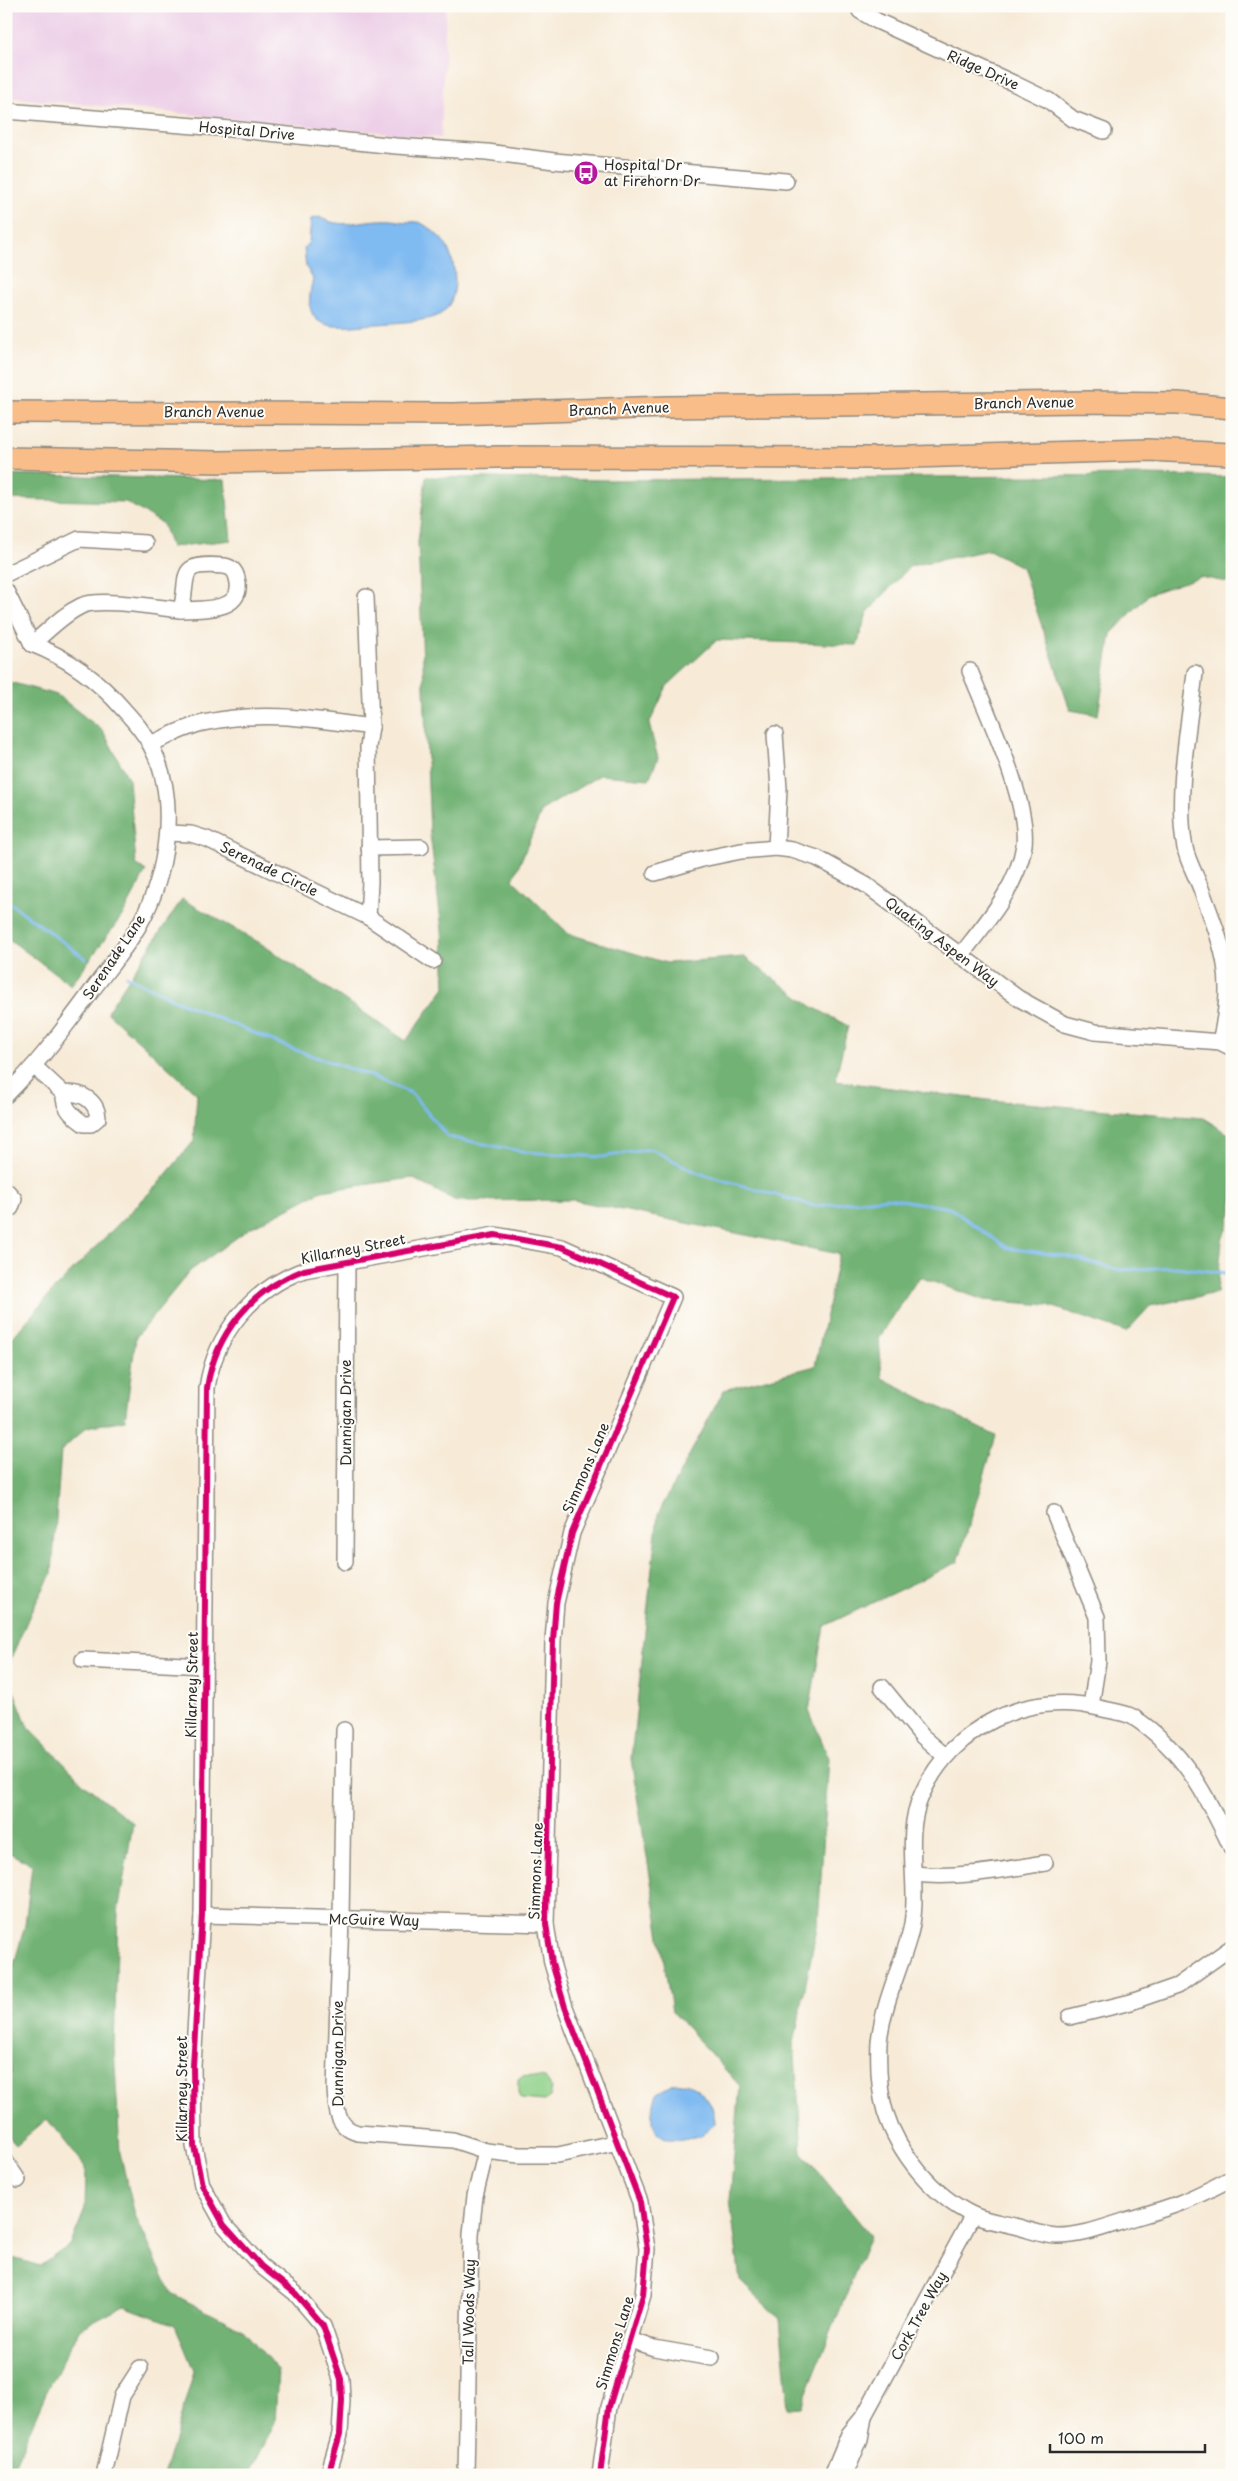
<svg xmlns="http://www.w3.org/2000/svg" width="1238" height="2481" font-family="'Playpen Sans',sans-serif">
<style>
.built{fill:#edd0e8}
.green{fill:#8ed088;stroke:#5c7e5a}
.forest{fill:#72b274;stroke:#4e6e50}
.water{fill:#7fbaf1;stroke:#55728e}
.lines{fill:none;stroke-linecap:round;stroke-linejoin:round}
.stream{stroke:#7fbaf1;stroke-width:3}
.minor-casing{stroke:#918b82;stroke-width:18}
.highway-casing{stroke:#918b82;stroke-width:24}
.minor{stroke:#fff;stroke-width:15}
.highway{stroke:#f8bd89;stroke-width:21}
.cycleway-casing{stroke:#fdfcf7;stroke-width:9}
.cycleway{stroke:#d6006c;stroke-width:6}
.labels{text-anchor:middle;stroke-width:4;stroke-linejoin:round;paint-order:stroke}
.street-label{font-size:14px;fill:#2b2b2b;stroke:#fdfcf7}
.poi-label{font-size:14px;fill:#2b2b2b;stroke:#fdfcf7;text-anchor:start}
</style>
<rect width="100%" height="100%" fill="#fdfcf7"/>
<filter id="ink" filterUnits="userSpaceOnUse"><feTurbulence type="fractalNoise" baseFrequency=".02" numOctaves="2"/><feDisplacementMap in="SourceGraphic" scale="10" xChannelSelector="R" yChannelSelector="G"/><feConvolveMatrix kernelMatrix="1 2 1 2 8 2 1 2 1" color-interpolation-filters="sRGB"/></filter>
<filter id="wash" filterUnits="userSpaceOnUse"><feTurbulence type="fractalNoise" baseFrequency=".0096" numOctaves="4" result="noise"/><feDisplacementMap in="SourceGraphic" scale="20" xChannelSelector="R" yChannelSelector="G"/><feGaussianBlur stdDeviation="1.12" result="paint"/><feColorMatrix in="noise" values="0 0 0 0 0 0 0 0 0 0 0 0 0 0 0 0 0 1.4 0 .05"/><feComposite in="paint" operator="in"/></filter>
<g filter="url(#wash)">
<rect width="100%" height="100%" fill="#f7ebd8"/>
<polygon class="built" points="6,6 446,6 441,138 6,97"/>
<polygon class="green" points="523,2075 545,2078 552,2088 550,2097 544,2101 521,2099 518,2094 518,2079"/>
<g class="forest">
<polygon points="6,474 225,480 231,540 171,547 163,524 126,502 6,499"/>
<polygon points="1147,475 1232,477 1232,583 1200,577 1149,594 1111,634 1098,715 1070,710 1022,567 989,550 910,566 867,613 857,645 717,640 667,686 649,724 658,758 649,779 600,775 542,810 513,880 569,934 667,963 744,957 811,1006 848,1026 835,1081 988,1100 1203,1118 1232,1136 1232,1210 1222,1241 1217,1293 1150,1306 1126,1332 1048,1305 984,1300 919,1277 879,1338 882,1378 996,1436 958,1562 824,1626 809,1711 829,1758 818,1922 794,2043 802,2152 870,2235 801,2407 788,2408 780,2319 740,2281 730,2199 740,2086 672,2011 631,1759 658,1514 724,1390 815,1366 839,1254 573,1200 456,1201 412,1178 322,1191 250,1228 190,1271 136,1337 125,1420 87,1427 61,1451 52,1573 31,1612 6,1670 6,1345 56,1287 158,1184 194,1141 197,1094 107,1012 182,899 260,943 406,1041 445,987 442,930 430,834 418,542 426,477 608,480"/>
<polygon points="6,681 57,695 103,731 129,780 136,864 146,871 124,913 71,985 6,937"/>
<polygon points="6,1671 28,1727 85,1785 133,1823 118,1912 114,2047 120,2153 135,2215 171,2293 243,2330 278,2370 275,2422 249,2475 164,2475 194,2371 175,2325 124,2306 80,2329 46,2393 10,2475 6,2475 6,2256 40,2266 71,2244 85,2209 86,2168 47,2119 16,2145 6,2134 6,2080 12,2074 6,2050 7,1989 25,1925 32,1865 6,1851"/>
</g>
<g class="water">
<path d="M319,217C343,230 357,220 382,220C389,219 397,221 405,222C410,222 419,221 423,224C430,228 442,238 446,245C456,263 461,298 442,313C430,323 381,323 364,325C326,329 300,327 313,279L306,267L304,248L309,242L311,219Z"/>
<path d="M685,2083C703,2088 715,2106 715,2124L700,2136L676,2140H669L657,2133L652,2122V2111L657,2093L673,2084Z"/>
</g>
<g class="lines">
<g class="stream">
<polyline points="6,900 86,959"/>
<polyline points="127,976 175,1000 290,1048 374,1077 411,1093 448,1137 527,1152 602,1157 651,1149 698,1173 815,1206 888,1198 950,1208 1007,1248 1066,1256 1119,1270 1176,1267 1225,1273"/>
</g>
</g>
</g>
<g filter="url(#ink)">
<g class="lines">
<defs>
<g id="minor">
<polyline points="858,6 860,11 877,21 1013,83 1048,100 1073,119 1104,131"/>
<polyline points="6,111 220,128 396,146 487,152 554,161 786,181"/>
<path d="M224,566C231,567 235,570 237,578C246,612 203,609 181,610C190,575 175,562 224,566Z"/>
<polyline points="6,574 79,539 145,543"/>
<polyline points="6,591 32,644"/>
<polyline points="366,597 371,727 368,747 370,882 368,917"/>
<path d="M32,644C48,631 62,615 81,606C99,597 159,608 181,610"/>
<path d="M1195,673C1189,725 1175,797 1185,848C1188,863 1198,879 1203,894C1225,952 1235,980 1220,1042"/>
<polyline points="775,734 779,789 776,848"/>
<path d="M150,744C167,737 185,727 203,723C262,710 313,719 371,727"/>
<polyline points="167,833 191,834 207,839 368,917 433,961"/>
<polyline points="369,848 421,847"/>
<polyline points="655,873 702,859 741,851 776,848 792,850 817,858 866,885 1018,998 1065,1024 1095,1032 1220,1042 1232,1048"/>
<path d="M960,956C985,924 1018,887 1024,845C1029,800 987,714 970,671"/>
<path d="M35,1067L64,1094C63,1108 73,1116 84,1124H91L98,1118C97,1100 80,1091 64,1094"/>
<path d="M6,1095C39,1063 61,1032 88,996C105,972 125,950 139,925C168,875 179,798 151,746C144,732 134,721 124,710C99,681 68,658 32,644"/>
<polyline points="6,1190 14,1199 11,1208 6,1208"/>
<polyline points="1054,1513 1097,1617 1098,1661 1091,1706"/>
<polyline points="345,1562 347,1263"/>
<polyline points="83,1660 205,1666"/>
<polyline points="882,1687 922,1736 945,1756"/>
<path d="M344,1730L341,1919L335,2088C336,2107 336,2128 358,2133L453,2140L486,2151L519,2155H558L618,2142"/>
<path d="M1232,1849C1207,1796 1184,1750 1133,1717C1124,1712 1110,1711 1099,1708C1028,1690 952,1727 922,1794C901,1839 923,1890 909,1937C899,1972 883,2004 879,2042C878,2064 879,2090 885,2111C898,2153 933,2196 973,2215C986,2221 1003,2223 1018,2227C1030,2230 1044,2236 1057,2236C1081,2236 1102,2228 1124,2221C1143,2215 1162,2210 1180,2203C1197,2196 1215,2187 1232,2178"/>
<path d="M914,1874C957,1879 1002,1870 1045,1863"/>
<polyline points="202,1915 546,1924"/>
<polyline points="1070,2017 1131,2002 1177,1986 1232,1947"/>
<polyline points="6,2162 18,2180"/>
<polyline points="630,2340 654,2348 712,2358"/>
<polyline points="104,2475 122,2396 140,2368"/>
<path d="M328,2475L340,2434L342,2400L341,2379L323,2326L295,2293L261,2266L224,2225L202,2185L194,2146L193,2066L202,1915L207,1388C215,1334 252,1289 304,1270L495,1235L562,1247L673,1297L572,1533L556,1603L553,1641L546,1924L552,1963L565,2007L640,2202L647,2249L643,2295L609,2407L600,2475"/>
<polyline points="466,2475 471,2234 475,2196 486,2151"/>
<polyline points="832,2475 849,2434 864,2416 973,2215"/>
<polyline points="845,2475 860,2439 864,2417"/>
</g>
<g id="highway">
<polyline points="6,412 453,414 667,407 1088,402 1178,403 1232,408"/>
<polyline points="6,458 219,462 498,457 877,458 1148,450 1232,454"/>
</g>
</defs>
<use href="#minor" class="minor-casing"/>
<use href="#highway" class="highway-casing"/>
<use href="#minor" class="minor"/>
<use href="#highway" class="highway"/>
<defs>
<path id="cycleway" d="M328,2475L340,2434L342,2400L341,2379L323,2326L295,2293L261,2266L224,2225L202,2185L194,2146L193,2066L202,1915L207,1388C215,1334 252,1289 304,1270L495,1235L562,1247L673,1297L572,1533L556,1603L553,1641L546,1924L552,1963L565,2007L640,2202L647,2249L643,2295L609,2407L600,2475"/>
</defs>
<use href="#cycleway" class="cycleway-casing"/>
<use href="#cycleway" class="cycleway"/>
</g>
</g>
<defs>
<symbol id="bus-disc" viewBox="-11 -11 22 22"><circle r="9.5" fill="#b5179e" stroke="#fdfcf7"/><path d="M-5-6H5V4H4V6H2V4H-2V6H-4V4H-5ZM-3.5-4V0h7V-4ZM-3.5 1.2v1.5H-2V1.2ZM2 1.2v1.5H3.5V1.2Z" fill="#fff"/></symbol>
</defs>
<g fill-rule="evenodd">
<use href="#bus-disc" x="572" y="159" width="28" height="28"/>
</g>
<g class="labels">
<g class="street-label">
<text transform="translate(983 70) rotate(24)" y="5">Ridge Drive</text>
<text transform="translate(247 131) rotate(5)" y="5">Hospital Drive</text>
<text transform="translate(1024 403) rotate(-1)" y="5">Branch Avenue</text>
<text transform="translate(619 409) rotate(-2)" y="5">Branch Avenue</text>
<text x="214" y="417">Branch Avenue</text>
<text transform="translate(269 869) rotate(26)" y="5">Serenade Circle</text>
<text transform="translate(942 942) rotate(37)" y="5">Quaking Aspen Way</text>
<text transform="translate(114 957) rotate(-56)" y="5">Serenade Lane</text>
<text transform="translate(353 1249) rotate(-11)" y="5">Killarney Street</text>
<text transform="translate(346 1413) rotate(-90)" y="5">Dunnigan Drive</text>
<text transform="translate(586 1468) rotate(-67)" y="5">Simmons Lane</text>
<text transform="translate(192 1685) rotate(-89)" y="5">Killarney Street</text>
<text transform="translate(536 1871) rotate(-88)" y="5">Simmons Lane</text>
<text transform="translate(374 1920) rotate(1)" y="5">McGuire Way</text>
<text transform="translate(338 2054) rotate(-90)" y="5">Dunnigan Drive</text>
<text transform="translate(182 2089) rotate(-90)" y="5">Killarney Street</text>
<text transform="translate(469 2312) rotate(-89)" y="5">Tall Woods Way</text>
<text transform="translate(919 2316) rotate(-61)" y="5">Cork Tree Way</text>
<text transform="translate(615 2343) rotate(-73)" y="5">Simmons Lane</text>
</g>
<g class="poi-label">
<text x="604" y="170">Hospital Dr<tspan x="604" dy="16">at Firehorn Dr</tspan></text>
</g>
</g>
<rect width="1238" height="2481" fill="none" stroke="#fdfcf7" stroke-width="25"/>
<path d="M1050 2444v8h155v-8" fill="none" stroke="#2b2b2b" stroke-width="2.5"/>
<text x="1058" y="2444" font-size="15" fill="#2b2b2b" stroke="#fdfcf7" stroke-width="4" paint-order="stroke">100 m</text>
</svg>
